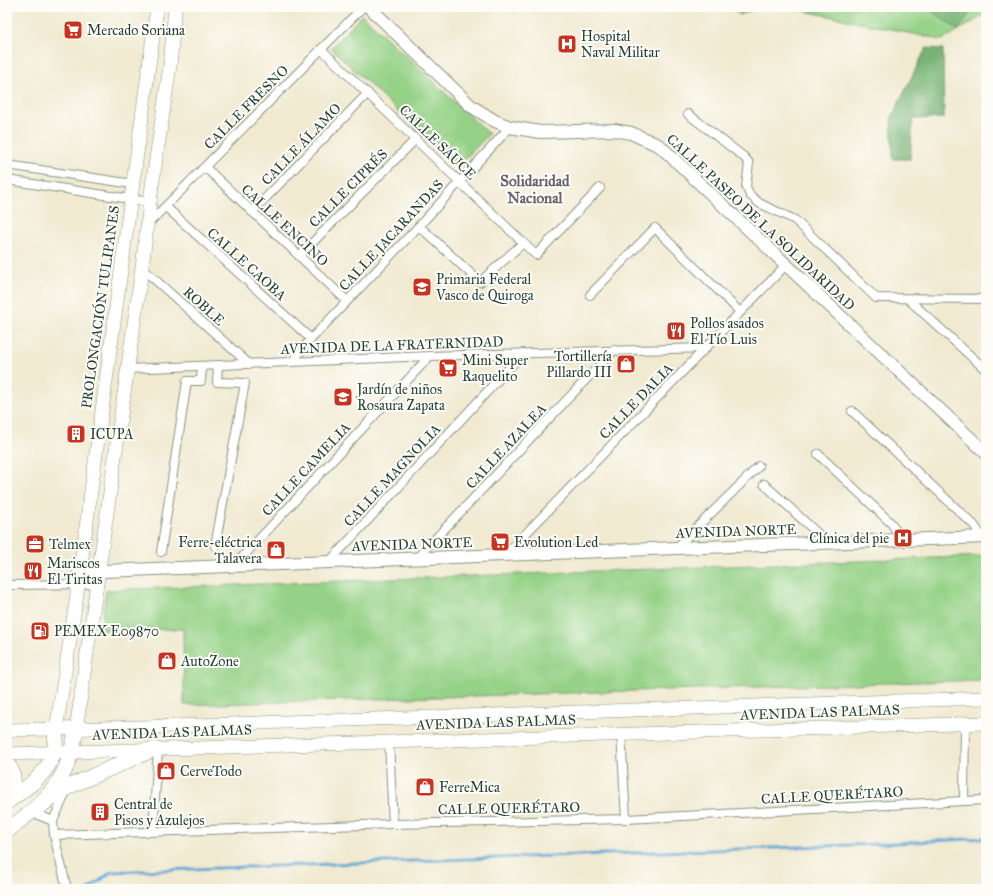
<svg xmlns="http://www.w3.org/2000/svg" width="993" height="896" font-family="'IM FELL Great Primer',serif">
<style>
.green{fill:#95d287;stroke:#5a885e}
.forest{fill:#78b474;stroke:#4c7854}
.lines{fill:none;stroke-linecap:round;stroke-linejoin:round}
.stream{stroke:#5ba6d3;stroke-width:3}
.street-casing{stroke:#889482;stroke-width:10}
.secondary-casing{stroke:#889482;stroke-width:14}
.primary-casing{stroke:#889482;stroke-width:14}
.highway-casing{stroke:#889482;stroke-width:16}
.street{stroke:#fff;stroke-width:8}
.secondary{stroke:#fff;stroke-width:12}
.primary{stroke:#fff;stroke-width:13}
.highway{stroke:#fff;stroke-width:15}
.labels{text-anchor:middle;stroke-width:4;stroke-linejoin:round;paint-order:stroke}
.poi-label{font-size:14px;fill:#1f3d34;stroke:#fdfcf7;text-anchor:start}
.street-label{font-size:14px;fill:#1f3d34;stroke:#fdfcf7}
.neighbourhood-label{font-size:15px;font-weight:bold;fill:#65636c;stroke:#fdfcf7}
</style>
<rect width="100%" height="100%" fill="#fdfcf7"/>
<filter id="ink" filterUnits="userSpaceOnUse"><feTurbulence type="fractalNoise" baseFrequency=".025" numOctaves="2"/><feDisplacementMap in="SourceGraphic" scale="8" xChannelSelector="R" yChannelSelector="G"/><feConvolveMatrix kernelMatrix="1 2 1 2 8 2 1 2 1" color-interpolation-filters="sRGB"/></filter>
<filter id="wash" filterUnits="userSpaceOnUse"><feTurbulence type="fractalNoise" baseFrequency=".012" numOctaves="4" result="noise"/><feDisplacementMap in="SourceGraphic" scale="16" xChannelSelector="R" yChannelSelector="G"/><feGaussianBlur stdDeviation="0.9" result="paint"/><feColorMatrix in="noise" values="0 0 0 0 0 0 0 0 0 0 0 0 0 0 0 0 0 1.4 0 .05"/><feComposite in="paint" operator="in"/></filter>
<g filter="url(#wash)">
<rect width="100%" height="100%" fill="#f1ead1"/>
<g class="green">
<polygon points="729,7 761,7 740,15"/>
<polygon points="786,7 986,7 986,14 942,40"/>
<polygon points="362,15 489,134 457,167 331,48"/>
<polygon points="986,556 986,680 184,705 183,629 101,630 106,590"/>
</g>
<g class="forest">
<polygon points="926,7 974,7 958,30"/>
<polygon points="926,48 943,49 944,118 913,119 910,159 893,159 891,119"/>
</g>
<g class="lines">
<polyline class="stream" points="89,889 111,872 878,844 986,838"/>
</g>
</g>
<g filter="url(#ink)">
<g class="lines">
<defs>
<g id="street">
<polyline points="321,49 536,255 600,188"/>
<polyline points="688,114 744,157 749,163 746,187 750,195 759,203 795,220 876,298 986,299"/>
<polyline points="7,165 133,184"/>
<polyline points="205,167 347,301"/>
<polyline points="7,180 150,202"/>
<polyline points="166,207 311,339"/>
<polyline points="252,212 368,93"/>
<polyline points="148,224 363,7"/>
<polyline points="419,226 480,282 523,243"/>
<polyline points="299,256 416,139"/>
<polyline points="142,268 249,364"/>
<polyline points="590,295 655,228 740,312"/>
<polyline points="909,300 986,370"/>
<polyline points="292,362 311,339 419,226 510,127"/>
<polyline points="127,369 430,356 706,348"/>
<polyline points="852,411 974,525 983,538"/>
<polyline points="818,454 892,524 902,541"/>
<polyline points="764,484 828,543"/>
<polyline points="215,546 245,383 217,382 218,365"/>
<polyline points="676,548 759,466"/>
<polyline points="161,552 187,381 201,381 202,366"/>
<polyline points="505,555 786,265"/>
<polyline points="416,559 614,350"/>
<polyline points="329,562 523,353"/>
<polyline points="234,566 430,356"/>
<polyline points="7,585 97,584"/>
<polyline points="621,734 626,819"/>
<polyline points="389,741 393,824"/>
<polyline points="67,790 53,821 54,835 67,889"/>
<polyline points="964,801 986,800"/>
<polyline points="31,812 53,821"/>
<polyline points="153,832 158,749"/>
<polyline points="54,835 393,824 626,819 964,801 965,724"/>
</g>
<g id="secondary">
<polyline points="369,7 471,106 495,121 510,127 540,132 614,130 631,133 660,146 986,453"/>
<polyline points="79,572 676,548 986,537"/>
</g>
<g id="primary">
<polyline points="7,730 142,727 986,698"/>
<polyline points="56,730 76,601 157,7"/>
<polyline points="76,730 142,268 152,186 170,66 175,7"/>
<polyline points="7,754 986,723"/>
</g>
<g id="highway">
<path d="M7,764C17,775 13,788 9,800"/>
<path d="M7,802C26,788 47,776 54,752C56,745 55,737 56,730"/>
<polyline points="31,812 68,787 154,749"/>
<path d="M7,831C48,799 68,783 76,730"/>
</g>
</defs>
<use href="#street" class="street-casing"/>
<use href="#secondary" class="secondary-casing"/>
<use href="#primary" class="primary-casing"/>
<use href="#highway" class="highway-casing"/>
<use href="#street" class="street"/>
<use href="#secondary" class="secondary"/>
<use href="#primary" class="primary"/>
<use href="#highway" class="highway"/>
</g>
</g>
<defs>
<symbol id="supermarket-square" viewBox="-11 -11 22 22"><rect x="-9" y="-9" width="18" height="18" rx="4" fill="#c8321e" stroke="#fdfcf7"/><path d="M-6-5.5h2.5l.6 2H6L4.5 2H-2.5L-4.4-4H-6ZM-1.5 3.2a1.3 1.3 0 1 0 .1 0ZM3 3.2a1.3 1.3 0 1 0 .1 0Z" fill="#fff"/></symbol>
<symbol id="hospital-square" viewBox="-11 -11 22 22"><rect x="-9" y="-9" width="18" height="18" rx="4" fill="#c8321e" stroke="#fdfcf7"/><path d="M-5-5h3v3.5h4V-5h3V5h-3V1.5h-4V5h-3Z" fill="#fff"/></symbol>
<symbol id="school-square" viewBox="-11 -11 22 22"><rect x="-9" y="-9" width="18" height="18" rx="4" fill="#c8321e" stroke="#fdfcf7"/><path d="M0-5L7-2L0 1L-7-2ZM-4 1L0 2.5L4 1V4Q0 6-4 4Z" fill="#fff"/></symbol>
<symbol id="restaurant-square" viewBox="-11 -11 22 22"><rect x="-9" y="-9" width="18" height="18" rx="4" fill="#c8321e" stroke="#fdfcf7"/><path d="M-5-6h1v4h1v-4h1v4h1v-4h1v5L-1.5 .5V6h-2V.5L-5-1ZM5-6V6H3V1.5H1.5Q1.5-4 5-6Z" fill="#fff"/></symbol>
<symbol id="shop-square" viewBox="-11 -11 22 22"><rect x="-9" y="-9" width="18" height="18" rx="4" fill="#c8321e" stroke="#fdfcf7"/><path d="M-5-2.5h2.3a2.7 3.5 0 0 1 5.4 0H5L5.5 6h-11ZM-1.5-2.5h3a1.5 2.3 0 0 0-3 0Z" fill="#fff"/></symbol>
<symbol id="building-square" viewBox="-11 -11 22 22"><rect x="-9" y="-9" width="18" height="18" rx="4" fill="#c8321e" stroke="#fdfcf7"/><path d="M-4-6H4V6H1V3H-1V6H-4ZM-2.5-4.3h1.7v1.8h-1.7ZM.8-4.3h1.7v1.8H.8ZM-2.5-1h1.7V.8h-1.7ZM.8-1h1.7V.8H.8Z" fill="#fff"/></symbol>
<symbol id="office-square" viewBox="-11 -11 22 22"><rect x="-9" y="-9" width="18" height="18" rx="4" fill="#c8321e" stroke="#fdfcf7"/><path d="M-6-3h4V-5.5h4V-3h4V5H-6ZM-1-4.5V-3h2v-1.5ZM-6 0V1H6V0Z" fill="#fff"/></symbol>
<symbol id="fuel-square" viewBox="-11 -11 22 22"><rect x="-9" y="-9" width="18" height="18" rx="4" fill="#c8321e" stroke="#fdfcf7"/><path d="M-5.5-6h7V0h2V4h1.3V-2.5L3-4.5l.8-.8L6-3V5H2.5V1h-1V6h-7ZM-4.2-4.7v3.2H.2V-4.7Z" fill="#fff"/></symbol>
</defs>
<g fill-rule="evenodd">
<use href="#supermarket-square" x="62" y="19" width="22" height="22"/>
<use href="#hospital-square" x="556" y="33" width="22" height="22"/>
<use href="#school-square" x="411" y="276" width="22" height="22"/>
<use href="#restaurant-square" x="665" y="320" width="22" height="22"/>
<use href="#shop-square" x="615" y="353" width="22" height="22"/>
<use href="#supermarket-square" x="437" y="357" width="22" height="22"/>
<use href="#school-square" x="332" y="386" width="22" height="22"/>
<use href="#building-square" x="65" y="423" width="22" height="22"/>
<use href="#hospital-square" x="892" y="527" width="22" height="22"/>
<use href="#supermarket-square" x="489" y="531" width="22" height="22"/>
<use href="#office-square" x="24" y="533" width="22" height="22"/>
<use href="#shop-square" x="265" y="539" width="22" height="22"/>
<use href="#restaurant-square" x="22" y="560" width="22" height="22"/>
<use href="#fuel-square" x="29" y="620" width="22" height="22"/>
<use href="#shop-square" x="156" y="650" width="22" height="22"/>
<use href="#shop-square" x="155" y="760" width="22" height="22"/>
<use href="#shop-square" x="414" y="776" width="22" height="22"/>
<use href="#building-square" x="89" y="801" width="22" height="22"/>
</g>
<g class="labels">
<g class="poi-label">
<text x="87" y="35">Mercado Soriana</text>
<text x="581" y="41">Hospital<tspan x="581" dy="16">Naval Militar</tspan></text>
<text x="436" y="284">Primaria Federal<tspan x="436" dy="16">Vasco de Quiroga</tspan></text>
<text x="690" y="328">Pollos asados<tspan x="690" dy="16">El Tío Luis</tspan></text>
<text x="612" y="361" text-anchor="end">Tortillería<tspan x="612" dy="16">Pillardo III</tspan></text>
<text x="462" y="365">Mini Super<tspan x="462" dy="16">Raquelito</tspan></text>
<text x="357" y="394">Jardín de niños<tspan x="357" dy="16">Rosaura Zapata</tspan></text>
<text x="90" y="439">ICUPA</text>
<text x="889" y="543" text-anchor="end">Clínica del pie</text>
<text x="262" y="547" text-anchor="end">Ferre-eléctrica<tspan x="262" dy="16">Talavera</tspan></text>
<text x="514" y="547">Evolution Led</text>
<text x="49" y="549">Telmex</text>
<text x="47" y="568">Mariscos<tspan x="47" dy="16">El Tiritas</tspan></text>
<text x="54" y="636">PEMEX E09870</text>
<text x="181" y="666">AutoZone</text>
<text x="180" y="776">CerveTodo</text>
<text x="439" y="792">FerreMica</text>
<text x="114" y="809">Central de<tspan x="114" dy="16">Pisos y Azulejos</tspan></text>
</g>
<g class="street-label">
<text transform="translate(246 107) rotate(-45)" y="5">CALLE FRESNO</text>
<text transform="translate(438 142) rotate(44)" y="5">CALLE SÁUCE</text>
<text transform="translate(301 144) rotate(-46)" y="5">CALLE ÁLAMO</text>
<text transform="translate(348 188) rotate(-45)" y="5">CALLE CIPRÉS</text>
<text transform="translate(761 222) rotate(43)" y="5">CALLE PASEO DE LA SOLIDARIDAD</text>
<text transform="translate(285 225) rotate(43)" y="5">CALLE ENCINO</text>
<text transform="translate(391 235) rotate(-47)" y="5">CALLE JACARANDAS</text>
<text transform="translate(247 264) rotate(42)" y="5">CALLE CAOBA</text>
<text transform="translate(204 306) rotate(42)" y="5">ROBLE</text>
<text transform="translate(100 307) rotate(-82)" y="5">PROLONGACIÓN TULIPANES</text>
<text transform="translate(392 345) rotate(-2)" y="5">AVENIDA DE LA FRATERNIDAD</text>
<text transform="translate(636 401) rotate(-46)" y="5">CALLE DALIA</text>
<text transform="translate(506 446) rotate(-47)" y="5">CALLE AZALEA</text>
<text transform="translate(306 469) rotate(-47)" y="5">CALLE CAMELIA</text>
<text transform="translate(392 475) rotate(-47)" y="5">CALLE MAGNOLIA</text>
<text transform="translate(736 531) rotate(-2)" y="5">AVENIDA NORTE</text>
<text transform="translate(412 544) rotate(-2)" y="5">AVENIDA NORTE</text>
<text transform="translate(820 712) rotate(-2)" y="5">AVENIDA LAS PALMAS</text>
<text transform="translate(496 722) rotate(-2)" y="5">AVENIDA LAS PALMAS</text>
<text transform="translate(172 732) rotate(-2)" y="5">AVENIDA LAS PALMAS</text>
<text transform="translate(832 795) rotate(-3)" y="5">CALLE QUERÉTARO</text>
<text transform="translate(509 808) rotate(-1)" y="5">CALLE QUERÉTARO</text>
</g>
<g class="neighbourhood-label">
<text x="535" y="186">Solidaridad<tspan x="535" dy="17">Nacional</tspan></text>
</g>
</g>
<rect width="993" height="896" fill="none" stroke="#fdfcf7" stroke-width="24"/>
</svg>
